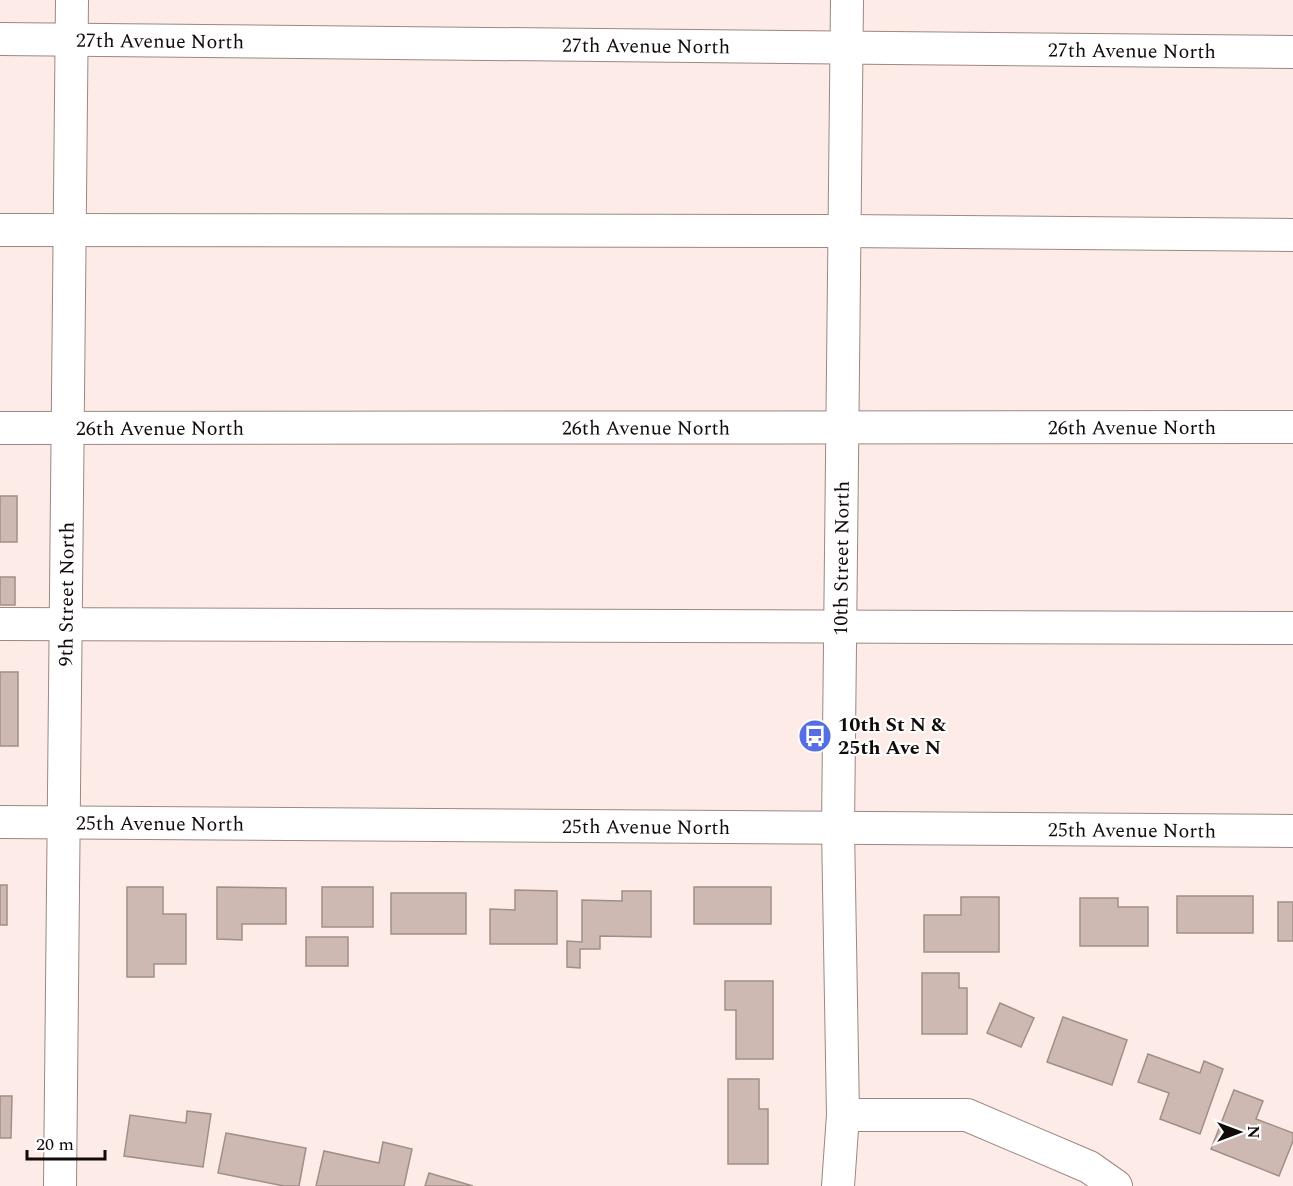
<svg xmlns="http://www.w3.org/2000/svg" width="1293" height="1186" font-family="Spectral,serif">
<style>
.building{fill:#cdb8b2;stroke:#a28e89;stroke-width:1.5}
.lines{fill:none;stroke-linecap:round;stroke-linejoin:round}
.minor-casing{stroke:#9c8782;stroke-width:34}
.minor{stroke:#fff;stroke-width:32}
.labels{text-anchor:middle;stroke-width:4.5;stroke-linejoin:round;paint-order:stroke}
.street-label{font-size:20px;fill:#110a09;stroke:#fdfdfd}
.poi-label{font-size:20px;font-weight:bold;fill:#110a09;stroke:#fdfdfd;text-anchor:start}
</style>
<rect width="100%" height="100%" fill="#fdebe7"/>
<g class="building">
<rect x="0" y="496" width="17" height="46"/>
<rect x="0" y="577" width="15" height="28"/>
<rect x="0" y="672" width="18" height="74"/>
<rect x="0" y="885" width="7" height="40"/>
<polygon points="127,887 163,887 163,914 186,914 186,964 154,964 154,977 127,977"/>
<polygon points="217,887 286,888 286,924 242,924 242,940 217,939"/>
<rect x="322" y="887" width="51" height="40"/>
<rect x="694" y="887" width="77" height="37"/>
<polygon points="515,890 557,891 557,944 490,944 490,909 515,910"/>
<polygon points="622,891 651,891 651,937 600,936 600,949 580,949 580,968 567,967 567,941 582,942 582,900 622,901"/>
<rect x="391" y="893" width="75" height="41"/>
<rect x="1177" y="896" width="76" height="37"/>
<polygon points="961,897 999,897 999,952 924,952 924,915 961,915"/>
<polygon points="1080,898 1118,898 1118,907 1148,907 1148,946 1080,946"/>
<rect x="1278" y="902" width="15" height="39"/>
<rect x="306" y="937" width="42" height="29"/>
<polygon points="922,973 959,973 959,988 967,988 967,1034 922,1034"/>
<polygon points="725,981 773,981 773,1059 736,1059 736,1010 725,1010"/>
<polygon points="1000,1003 1034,1018 1021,1047 987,1033"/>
<polygon points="1063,1017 1127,1040 1112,1085 1047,1062"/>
<polygon points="1148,1054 1200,1073 1204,1061 1223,1069 1200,1134 1160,1119 1169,1093 1138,1082"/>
<polygon points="728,1079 759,1079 759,1109 768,1109 768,1164 728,1164"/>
<polygon points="1234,1090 1263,1101 1256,1119 1293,1133 1293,1141 1279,1176 1211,1149"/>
<polygon points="0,1096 12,1096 11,1138 0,1138"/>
<polygon points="187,1111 211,1114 203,1167 124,1156 130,1115 186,1123"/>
<polygon points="226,1133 306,1148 299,1186 284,1186 218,1173"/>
<polygon points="383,1142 412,1149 404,1186 316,1186 324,1151 379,1163"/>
<polygon points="429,1173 473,1186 425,1186"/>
</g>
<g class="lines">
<defs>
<g id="minor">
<path id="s1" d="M0,39L1293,52"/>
<polyline points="0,230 844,231 1293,235"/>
<path id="s2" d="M0,428L1293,427"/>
<polyline points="0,624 1293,628"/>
<path id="s3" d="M0,822L1293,831"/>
<polyline points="843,1115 967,1115 1089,1167 1116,1186"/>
<path id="s4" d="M60,1186L72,0"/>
<path id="s5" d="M838,1186L843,1115L838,828L847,0"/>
</g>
</defs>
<use href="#minor" class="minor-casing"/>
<use href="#minor" class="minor"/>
</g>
<defs>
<symbol id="bus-disc" viewBox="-11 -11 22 22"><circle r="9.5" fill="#556ee3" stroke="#fdfdfd"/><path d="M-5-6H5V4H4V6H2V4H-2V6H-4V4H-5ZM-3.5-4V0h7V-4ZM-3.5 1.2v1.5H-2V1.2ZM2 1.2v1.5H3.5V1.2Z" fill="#fff"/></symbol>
</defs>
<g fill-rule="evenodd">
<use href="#bus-disc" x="796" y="717" width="38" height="38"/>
</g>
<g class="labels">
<g class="street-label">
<text dy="7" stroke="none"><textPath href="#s1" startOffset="160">27th Avenue North</textPath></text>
<text dy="7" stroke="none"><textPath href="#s1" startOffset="646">27th Avenue North</textPath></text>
<text dy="7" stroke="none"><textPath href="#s1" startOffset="1132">27th Avenue North</textPath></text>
<text dy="7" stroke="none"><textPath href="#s2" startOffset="1132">26th Avenue North</textPath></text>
<text dy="7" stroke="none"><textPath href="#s2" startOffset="646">26th Avenue North</textPath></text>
<text dy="7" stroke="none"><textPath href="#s2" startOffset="160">26th Avenue North</textPath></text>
<text dy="7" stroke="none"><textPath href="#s5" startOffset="628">10th Street North</textPath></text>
<text dy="7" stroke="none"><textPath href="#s4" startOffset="592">9th Street North</textPath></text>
<text dy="7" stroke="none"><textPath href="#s3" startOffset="160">25th Avenue North</textPath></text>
<text dy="7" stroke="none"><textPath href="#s3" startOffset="646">25th Avenue North</textPath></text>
<text dy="7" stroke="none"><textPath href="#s3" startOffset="1132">25th Avenue North</textPath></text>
</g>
<g class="poi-label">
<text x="838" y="731">10th St N &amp;<tspan x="838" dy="23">25th Ave N</tspan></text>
</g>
</g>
<g transform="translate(1239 1132) rotate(90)" stroke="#fdfdfd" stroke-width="4.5" paint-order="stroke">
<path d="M0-4.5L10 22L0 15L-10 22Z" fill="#110a09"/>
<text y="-9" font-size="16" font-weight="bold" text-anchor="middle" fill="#110a09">N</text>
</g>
<path d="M27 1150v9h78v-9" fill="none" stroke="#110a09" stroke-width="3"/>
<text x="36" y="1150" font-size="18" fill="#110a09" stroke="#fdfdfd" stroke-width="4.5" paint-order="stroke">20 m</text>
</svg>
